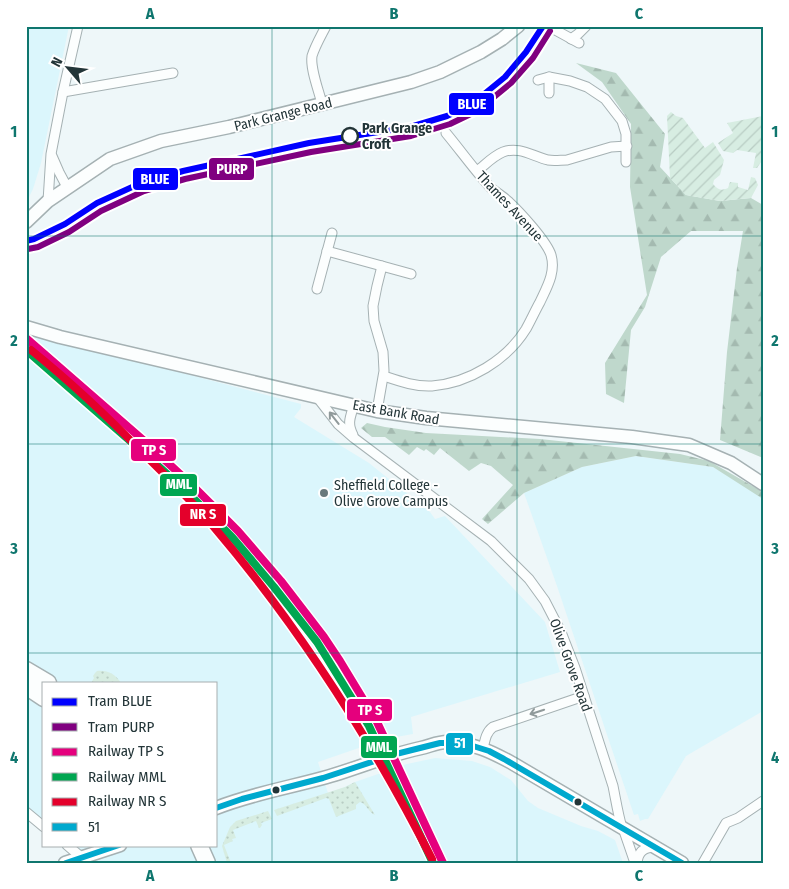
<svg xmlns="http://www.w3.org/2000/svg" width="789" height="889" font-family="'Fira Sans Condensed',sans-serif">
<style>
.built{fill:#dbf6fc}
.grass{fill:url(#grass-dots)}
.forest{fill:url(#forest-firs)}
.garden{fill:url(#garden-furrows)}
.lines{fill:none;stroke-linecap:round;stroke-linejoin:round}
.street-casing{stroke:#a5b1b3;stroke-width:11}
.secondary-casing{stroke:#a5b1b3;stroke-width:15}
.highway-casing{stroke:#a5b1b3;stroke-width:19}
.street{stroke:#fcfefe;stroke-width:9}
.secondary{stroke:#fcfefe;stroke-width:12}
.highway{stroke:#fcfefe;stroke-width:16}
.bus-1-casing{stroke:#fff;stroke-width:10}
.bus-1{stroke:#00a9ce;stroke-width:6}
.rail-1-casing{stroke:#fff;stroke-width:11}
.rail-2-casing{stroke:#fff;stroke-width:11}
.rail-3-casing{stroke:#fff;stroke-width:11}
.rail-1{stroke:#e5007d;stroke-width:8}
.rail-2{stroke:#00a651;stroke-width:8}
.rail-3{stroke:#e4002b;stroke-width:8}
.tram-1-casing{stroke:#fff;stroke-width:10}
.tram-2-casing{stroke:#fff;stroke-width:10}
.tram-1{stroke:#00f;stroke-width:6}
.tram-2{stroke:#800080;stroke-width:6}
.oneway{stroke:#909a9b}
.grid{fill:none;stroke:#0f766e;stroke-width:1;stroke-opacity:0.55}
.stop-dot{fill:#fff;stroke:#233538;stroke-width:2.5}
.poi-dot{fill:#6a797c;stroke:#fff;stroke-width:2}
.bus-dot{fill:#233538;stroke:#fff;stroke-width:2}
.labels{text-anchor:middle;stroke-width:4;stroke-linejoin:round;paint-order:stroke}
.street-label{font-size:14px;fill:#233538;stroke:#fff}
.stop-label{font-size:14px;font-weight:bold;fill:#233538;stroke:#fff;text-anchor:start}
.poi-label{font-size:14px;fill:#233538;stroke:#fff;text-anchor:start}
.line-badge{stroke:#fff;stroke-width:2}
.badge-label{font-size:14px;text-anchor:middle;font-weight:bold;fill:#fff}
.neatline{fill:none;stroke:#0f766e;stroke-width:2}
.grid-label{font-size:16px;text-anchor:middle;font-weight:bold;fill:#0f766e}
</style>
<defs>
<pattern id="grass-dots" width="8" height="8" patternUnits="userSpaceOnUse" patternTransform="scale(1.25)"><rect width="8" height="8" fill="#d7ede2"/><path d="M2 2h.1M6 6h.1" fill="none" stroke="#b8ccc3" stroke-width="1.8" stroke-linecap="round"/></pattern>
<pattern id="forest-firs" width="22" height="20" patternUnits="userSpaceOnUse" patternTransform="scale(1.25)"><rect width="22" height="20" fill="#bfd8cc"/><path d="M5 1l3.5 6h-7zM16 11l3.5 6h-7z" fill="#a4bab0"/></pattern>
<pattern id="garden-furrows" width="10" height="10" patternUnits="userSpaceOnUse" patternTransform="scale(1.25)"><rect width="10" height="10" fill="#d7ede2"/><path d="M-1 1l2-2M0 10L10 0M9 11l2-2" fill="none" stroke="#b8ccc3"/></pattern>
</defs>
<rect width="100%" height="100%" fill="#eef7f9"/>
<g class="built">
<polygon points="26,26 69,26 41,163 33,189 26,203"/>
<polygon points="26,332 301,404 301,408 294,417 369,463 430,512 435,519 445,516 545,622 560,672 411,717 413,734 385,739 318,762 328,793 345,787 355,782 407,764 435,758 472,761 490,767 511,780 528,801 538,808 581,826 598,831 615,840 623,863 65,863 81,857 67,845 216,845 216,683 50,683 26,664"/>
<polygon points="636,456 713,467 763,496 763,711 686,756 648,819 645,819 640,821 638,814 634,815 557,586 524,493 582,467"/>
<polygon points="26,685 44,698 44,827 26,812"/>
</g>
<g class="grass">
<path d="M97,671C108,670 115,674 121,683H91L94,678L93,676L95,673Z"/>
<path d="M355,782L375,815C368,812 367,804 360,802L356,805V809L336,817L329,799L326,798L277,816L274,810L345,787Z"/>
<polygon points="268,811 272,819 261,823 262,825 260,828 259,828 256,821 233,830 236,838 232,839 233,841 224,845 231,863 227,863 222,846 230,827 236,821"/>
</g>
<g class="forest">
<polygon points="576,63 616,73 665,134 660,167 686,195 720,201 751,198 763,205 763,458 720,440 727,352 737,268 743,231 691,231 661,257 645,307 631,330 624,403 606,394 605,363 647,295 630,187 631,124 602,82"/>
<polygon points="367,423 385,427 426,433 540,439 680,454 709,461 763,492 763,499 713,467 636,456 582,467 524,493 488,524 482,519 513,485 491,466 481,463 469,471 440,448 434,455 426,449 424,451 417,447 409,455 385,437 372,437 361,428"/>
</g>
<g class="garden">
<path d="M671,112L676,116L683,118L705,148L713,142L724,160L720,175L714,180L713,184C718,190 721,191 728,188L730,182L738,183V187L748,190L751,177L755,178L758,185L751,198L720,201L686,195L670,178L667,116Z"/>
<polygon points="763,116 763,159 757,168 753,168 756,153 737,150 733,153 723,151 718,143 733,133 727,123"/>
</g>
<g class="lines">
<defs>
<g id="street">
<polyline points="548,26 579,43"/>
<polyline points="571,39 578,34 586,26"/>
<polyline points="549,77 549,93"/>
<polyline points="538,80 549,77 570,81 587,87 605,99 622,121 626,134 626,162"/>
<polyline points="63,92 173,73"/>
<path d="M322,104C319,91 310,69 312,56C315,46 321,36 326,26"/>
<polyline points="52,156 59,172 67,187"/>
<path d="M477,171C485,165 493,156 503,152C519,146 532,156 548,160C554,161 561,160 567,160L611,147L627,146"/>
<polyline points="48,201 51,154 63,92 78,26"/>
<polyline points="327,251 411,274"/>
<polyline points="317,289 332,233"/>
<path d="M384,376C399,381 416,387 432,386C469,383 507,360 526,329C531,320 535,311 540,302C547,287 556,272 551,255C547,242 520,212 509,202C504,197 497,193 491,188C475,171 461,151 446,133"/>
<path d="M317,397L338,424L354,438L491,541L529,579L545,601L561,632L575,668L613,786C616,801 618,814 622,828"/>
<polyline points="377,411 384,371 383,352 374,321 373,306 377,286 382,266"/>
<path d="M353,435C347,423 350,418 354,405"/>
<path d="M483,749C485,740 486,732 493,727L584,696"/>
<polyline points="26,812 44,827"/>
<polyline points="623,828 635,863"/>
<polyline points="67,845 81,857"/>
<path d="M637,863C638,852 644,847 655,847"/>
<polyline points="703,863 726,823 738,818 763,801"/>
</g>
<g id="secondary">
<polyline points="26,222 48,201 110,159 161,141 229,127 411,82 440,72 481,52 502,39 518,26"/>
<polyline points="26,327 60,337 377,411 426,418 632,437 689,445 731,463 763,484"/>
<path d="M216,808C251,794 287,788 323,778C356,769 387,755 421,748C430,746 438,742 447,742C473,743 490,751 512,763L682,863"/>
<polyline points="65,863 120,845"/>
</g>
<g id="highway">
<polyline points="26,670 48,683"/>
<polyline points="26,686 44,698"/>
<polyline points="199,845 207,863"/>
</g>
</defs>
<use href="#street" class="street-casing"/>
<use href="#secondary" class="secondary-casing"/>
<use href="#highway" class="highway-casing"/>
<use href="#street" class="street"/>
<use href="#secondary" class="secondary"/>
<use href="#highway" class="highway"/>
<defs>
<g id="bus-1">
<polyline points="216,808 242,799 323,778 396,754 440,743 456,743 473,746 489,751 504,759 682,863"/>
<polyline points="66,863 119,845"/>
</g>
</defs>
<use href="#bus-1" class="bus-1-casing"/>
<use href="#bus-1" class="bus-1"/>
<defs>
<polyline id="rail-1" points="26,338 142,439 195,488 238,531 281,581 324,637 340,661 377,722 443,863"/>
<polyline id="rail-2" points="26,350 136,446 189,494 232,537 274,587 317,642 369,726 433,863"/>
<path id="rail-3" d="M31,350C72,383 109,418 145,455C168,478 192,501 213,526C300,628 371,739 432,859"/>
</defs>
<use href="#rail-1" class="rail-1-casing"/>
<use href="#rail-2" class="rail-2-casing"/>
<use href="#rail-3" class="rail-3-casing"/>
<use href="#rail-1" class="rail-1"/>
<use href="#rail-2" class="rail-2"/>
<use href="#rail-3" class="rail-3"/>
<defs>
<polyline id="tram-1" points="26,241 34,239 65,224 97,203 141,183 183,171 309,143 410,127 447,116 472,104 505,77 526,52 543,26"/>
<polyline id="tram-2" points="28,249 38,247 69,232 101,211 144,191 185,179 311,152 411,136 450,124 477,111 511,83 533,58 550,31"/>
</defs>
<use href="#tram-1" class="tram-1-casing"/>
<use href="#tram-2" class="tram-2-casing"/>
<use href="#tram-1" class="tram-1"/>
<use href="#tram-2" class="tram-2"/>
</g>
<defs><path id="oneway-shaft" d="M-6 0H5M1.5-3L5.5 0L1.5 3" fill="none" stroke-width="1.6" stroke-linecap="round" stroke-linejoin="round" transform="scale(1.25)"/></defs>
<g class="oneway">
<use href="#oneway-shaft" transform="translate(334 418) rotate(-128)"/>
<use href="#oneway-shaft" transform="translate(537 712) rotate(162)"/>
</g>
<path class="grid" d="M272,26V863M517,26V863M26,236H763M26,444H763M26,653H763"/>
<circle class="stop-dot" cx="350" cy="136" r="8"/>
<circle class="poi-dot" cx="324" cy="493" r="5"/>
<g class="bus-dot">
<circle cx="276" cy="790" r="4.5"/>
<circle cx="578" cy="802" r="4.5"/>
</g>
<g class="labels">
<g class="street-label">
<text transform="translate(283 114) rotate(-14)" y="5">Park Grange Road</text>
<text transform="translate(510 206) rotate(47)" y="5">Thames Avenue</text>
<text transform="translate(396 412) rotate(10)" y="5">East Bank Road</text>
<text transform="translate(571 665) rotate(70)" y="5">Olive Grove Road</text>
</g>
<g class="stop-label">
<text x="362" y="133">Park Grange<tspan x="362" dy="16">Croft</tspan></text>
</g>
<g class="poi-label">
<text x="334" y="490">Sheffield College -<tspan x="334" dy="16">Olive Grove Campus</tspan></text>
</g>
</g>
<g class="line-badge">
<rect x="448" y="92" width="47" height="24" rx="5" fill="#00f"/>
<rect x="208" y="157" width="47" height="24" rx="5" fill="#800080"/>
<rect x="132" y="167" width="47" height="24" rx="5" fill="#00f"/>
<rect x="130" y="438" width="47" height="24" rx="5" fill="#e5007d"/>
<rect x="159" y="473" width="39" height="24" rx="5" fill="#00a651"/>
<rect x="179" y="503" width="48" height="24" rx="5" fill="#e4002b"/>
<rect x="346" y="698" width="47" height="24" rx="5" fill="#e5007d"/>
<rect x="445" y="732" width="29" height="24" rx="5" fill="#00a9ce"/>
<rect x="360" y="735" width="38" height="24" rx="5" fill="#00a651"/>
</g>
<g class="badge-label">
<text x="472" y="109">BLUE</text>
<text x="232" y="174">PURP</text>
<text x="155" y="184">BLUE</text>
<text x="154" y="455">TP S</text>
<text x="179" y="489">MML</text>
<text x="203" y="519">NR S</text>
<text x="370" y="715">TP S</text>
<text x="460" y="748">51</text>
<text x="379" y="752">MML</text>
</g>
<rect width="789" height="889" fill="none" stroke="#ffffff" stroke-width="55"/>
<rect x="42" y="682" width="175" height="165" fill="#ffffff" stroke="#a7aeaf"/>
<rect x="52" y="698" width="25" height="8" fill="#0000ff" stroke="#a7aeaf"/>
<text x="88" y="706" font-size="15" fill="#233538">Tram BLUE</text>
<rect x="52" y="723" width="25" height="8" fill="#800080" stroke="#a7aeaf"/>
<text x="88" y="732" font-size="15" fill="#233538">Tram PURP</text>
<rect x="52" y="748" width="25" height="8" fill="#e5007d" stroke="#a7aeaf"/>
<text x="88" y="756" font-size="15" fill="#233538">Railway TP S</text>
<rect x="52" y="773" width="25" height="8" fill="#00a651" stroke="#a7aeaf"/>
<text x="88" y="782" font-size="15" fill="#233538">Railway MML</text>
<rect x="52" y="798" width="25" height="8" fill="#e4002b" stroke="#a7aeaf"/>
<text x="88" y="806" font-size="15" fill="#233538">Railway NR S</text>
<rect x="52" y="823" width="25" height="8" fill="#00a9ce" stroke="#a7aeaf"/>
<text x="88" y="832" font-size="15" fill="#233538">51</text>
<g transform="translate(68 68) rotate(298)" stroke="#ffffff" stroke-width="4" paint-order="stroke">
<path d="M0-4L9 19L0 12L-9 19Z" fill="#233538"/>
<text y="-8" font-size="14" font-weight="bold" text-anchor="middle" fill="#233538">N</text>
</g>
<rect x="28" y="28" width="734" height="834" class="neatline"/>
<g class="grid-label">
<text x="150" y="19">A</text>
<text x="394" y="19">B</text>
<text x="639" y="19">C</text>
<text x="14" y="137">1</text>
<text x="775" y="137">1</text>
<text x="14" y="346">2</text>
<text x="775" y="346">2</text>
<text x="14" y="554">3</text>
<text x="775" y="554">3</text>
<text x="14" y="763">4</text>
<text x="775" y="763">4</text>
<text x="150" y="881">A</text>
<text x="394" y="881">B</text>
<text x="639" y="881">C</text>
</g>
</svg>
